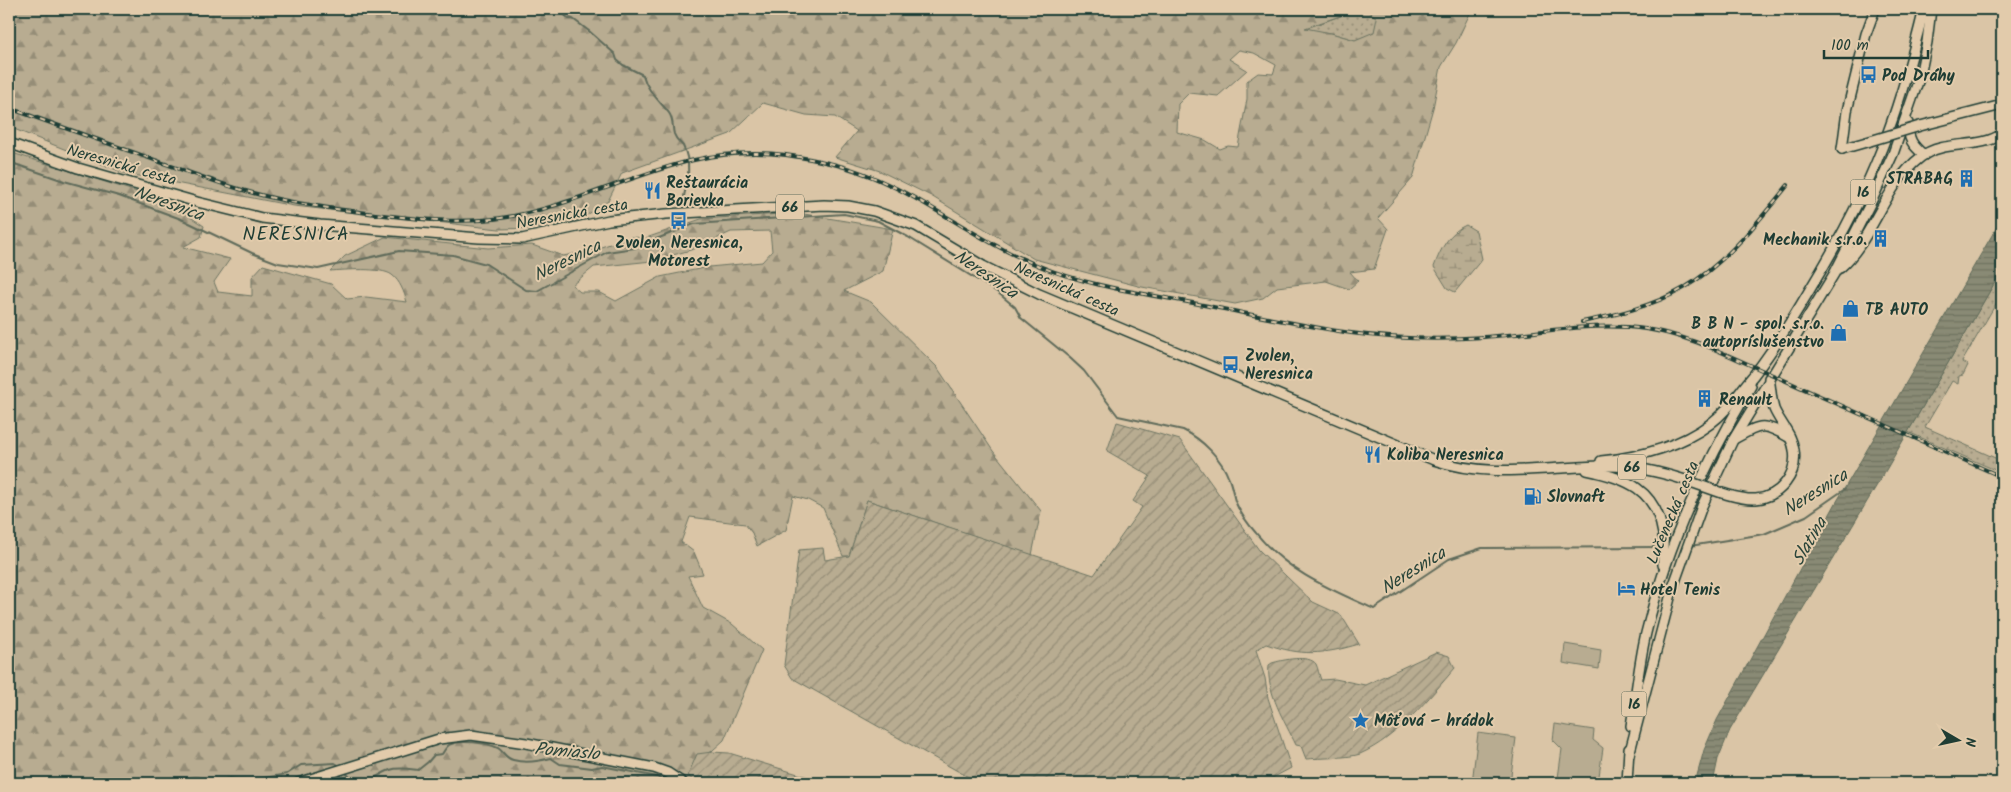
<svg xmlns="http://www.w3.org/2000/svg" width="2011" height="792" font-family="Kalam,sans-serif">
<style>
.grass{fill:url(#grass-dots);stroke:#6c7462}
.forest{fill:url(#forest-firs);stroke:#6c7462;fill-rule:evenodd}
.wetland{fill:url(#wetland-marsh);stroke:#6c7462}
.garden{fill:url(#garden-furrows);stroke:#6c7462}
.pitch{fill:#b8ac91;stroke:#6c7462}
.water{fill:url(#water-rules);stroke:#5f6b5a}
.lines{fill:none;stroke-linecap:round;stroke-linejoin:round}
.stream{stroke:#5f6b5a;stroke-width:2}
.secondary-casing{stroke:#1f3d34;stroke-width:12}
.primary-casing{stroke:#1f3d34;stroke-width:12}
.secondary{stroke:#e2cbab;stroke-width:9}
.primary{stroke:#e2cbab;stroke-width:9}
.rail-casing{stroke:#1f3d34;stroke-width:4}
.rail{stroke:#e2cbab;stroke-width:2;stroke-dasharray:5.5;stroke-linecap:butt}
.secondary-bridge-casing{stroke:#1f3d34;stroke-width:12;stroke-linecap:butt}
.primary-bridge-casing{stroke:#1f3d34;stroke-width:12;stroke-linecap:butt}
.secondary-bridge{stroke:#e2cbab;stroke-width:9}
.primary-bridge{stroke:#e2cbab;stroke-width:9}
.labels{text-anchor:middle;stroke-width:4;stroke-linejoin:round;paint-order:stroke}
.shield{fill:#e2cbab;stroke:#5a6858;stroke-width:1}
.shield-label{font-size:15px;font-weight:bold;fill:#1f3d34}
.poi-label{font-size:16px;font-weight:bold;fill:#1f3d34;stroke:#e2cbab;text-anchor:start}
.street-label{font-size:16px;fill:#1f3d34;stroke:#e2cbab}
.water-label{font-size:18px;font-style:italic;fill:#2a453a;stroke:#e2cbab}
.quarter-label{font-size:19px;letter-spacing:1px;fill:#1f3d34;stroke:#e2cbab}
</style>
<defs>
<pattern id="grass-dots" width="8" height="8" patternUnits="userSpaceOnUse" patternTransform="scale(1.25)"><rect width="8" height="8" fill="#b8ac91"/><path d="M2 2h.1M6 6h.1" fill="none" stroke="#958d77" stroke-width="1.8" stroke-linecap="round"/></pattern>
<pattern id="forest-firs" width="22" height="20" patternUnits="userSpaceOnUse" patternTransform="scale(1.25)"><rect width="22" height="20" fill="#b8ac91"/><path d="M5 1l3.5 6h-7zM16 11l3.5 6h-7z" fill="#958d77"/></pattern>
<pattern id="wetland-marsh" width="20" height="14" patternUnits="userSpaceOnUse" patternTransform="scale(1.25)"><rect width="20" height="14" fill="#b8ac91"/><path d="M1 5h8M5 5V1M11 12h8M15 12V8" fill="none" stroke="#958d77"/></pattern>
<pattern id="garden-furrows" width="10" height="10" patternUnits="userSpaceOnUse" patternTransform="scale(1.25)"><rect width="10" height="10" fill="#b8ac91"/><path d="M-1 1l2-2M0 10L10 0M9 11l2-2" fill="none" stroke="#958d77"/></pattern>
<pattern id="water-rules" width="6" height="5" patternUnits="userSpaceOnUse" patternTransform="scale(1.25)"><rect width="6" height="5" fill="#898a74"/><path d="M0 2.5h6" fill="none" stroke="#6f7260"/></pattern>
</defs>
<rect width="100%" height="100%" fill="#dac5a6"/>
<filter id="ink" filterUnits="userSpaceOnUse"><feTurbulence type="fractalNoise" baseFrequency=".02" numOctaves="2"/><feDisplacementMap in="SourceGraphic" scale="10" xChannelSelector="R" yChannelSelector="G"/><feConvolveMatrix kernelMatrix="1 2 1 2 8 2 1 2 1" color-interpolation-filters="sRGB"/></filter>
<g filter="url(#ink)">
<g class="grass">
<polygon points="1360,9 1366,9 1378,18 1374,33 1355,40 1331,33 1304,29"/>
<polygon points="2002,270 2002,295 2001,295 1962,362 1968,365 1963,375 1959,376 1958,384 1952,381 1925,427 2002,461 2002,473 1908,432"/>
</g>
<g class="forest">
<path d="M9,9H1360L1305,28L1331,33L1355,40L1374,32L1377,18L1366,9H1472L1456,43L1441,67L1433,108L1413,178L1378,218L1388,229L1374,269L1350,272L1358,281L1349,289L1326,281L1277,287L1263,298L1235,304L1142,287L1034,259L931,196L880,171L835,157L857,131L835,117L806,115L763,103L730,134L622,173L608,201L578,221L541,228L499,229L294,206L124,173L9,127ZM1239,50L1254,53L1276,65L1273,74L1258,73L1247,81V99L1238,147L1228,146L1220,149L1205,140L1177,132L1178,104L1189,93L1218,96L1247,70L1229,59Z"/>
<path d="M9,152L166,201L204,226L201,237L183,247L230,259L214,282L218,292L252,296V277L263,265L331,284L347,299L366,297L407,302C404,292 400,281 392,275C382,267 344,270 330,271L345,256L385,237L488,248L532,245L563,256L589,251L631,237L646,238L701,219L798,213L893,229L883,271L844,291L871,302L937,367L993,451L1041,511L1032,555L867,500L849,556H843L823,508L808,500L793,496L786,530L757,546L752,533L745,524L690,517L681,542L694,552L703,574L688,576L703,608L732,624L762,650L724,740L690,771L695,783H9ZM770,231L772,251L762,262L709,267L660,277L616,301L599,292H580L572,285L594,267L652,261L694,249L731,232Z"/>
</g>
<path class="wetland" d="M1466,225L1476,231L1482,259L1455,292L1447,288L1434,267C1440,250 1449,232 1466,225Z"/>
<g class="garden">
<path d="M1117,422L1180,440L1259,550L1313,602L1341,615L1359,644C1322,655 1302,656 1266,644L1256,650L1265,678L1268,698L1291,768L1263,783H979L792,678L784,665L799,550L823,548L825,560L849,556L867,500L1094,575L1142,507L1133,501L1150,476L1107,451Z"/>
<path d="M1436,652L1449,656L1455,668C1430,697 1397,738 1360,754C1350,758 1319,758 1306,759L1301,746L1296,745C1285,722 1266,692 1269,665L1272,663C1282,660 1309,654 1316,664C1318,668 1319,675 1321,680L1335,679L1365,685Z"/>
<polygon points="712,752 729,753 821,781 822,783 695,783 688,775 697,754"/>
</g>
<g class="pitch">
<polygon points="1565,644 1601,650 1599,669 1563,663"/>
<polygon points="1555,724 1594,730 1593,740 1603,748 1598,783 1558,778 1562,749 1553,740"/>
<polygon points="1478,733 1516,738 1510,783 1472,783"/>
</g>
<polygon class="water" points="2002,218 2002,270 1886,470 1730,730 1718,759 1713,783 1695,783 1704,750 1717,720 1836,503"/>
<g class="lines">
<g class="stream">
<path d="M558,9L569,19H573L589,31L615,54L617,60L623,65L643,75C647,91 659,100 669,113C674,120 672,127 674,134C676,140 680,142 683,146C694,167 685,188 681,210"/>
<path d="M9,162L64,181L119,196L181,219L252,253L278,263L318,269L399,251L453,255L486,264L526,290L537,291L607,252L634,248L694,224L844,214L878,221L908,237L997,292L1015,307L1021,318L1070,358L1084,371L1118,416L1183,430C1202,439 1222,459 1229,479C1232,486 1233,494 1235,501C1240,513 1248,524 1256,533C1287,572 1330,589 1374,609L1449,559L1482,548L1661,547"/>
<polyline points="678,229 680,217"/>
<polyline points="1690,546 1764,534 1806,516 1845,489"/>
<path d="M345,772C362,792 372,777 390,770C399,767 409,769 418,770L428,762L434,755L442,754C444,751 446,747 449,745C459,739 488,743 498,748C504,752 505,758 513,760C524,763 540,761 551,758L560,764L592,768L602,766L657,777L667,783"/>
<polyline points="55,783 58,779 76,780 86,783"/>
<polyline points="106,783 117,783"/>
<path d="M153,783C160,780 165,784 173,783C190,780 193,771 211,783"/>
<polyline points="223,783 229,778 247,781 287,774 301,765 335,763 340,766"/>
</g>
<defs>
<g id="secondary">
<polyline points="1920,126 2002,105"/>
<polyline points="1842,149 1870,141"/>
<polyline points="298,783 439,739 471,735 526,743 654,768 668,773 683,783"/>
</g>
<g id="primary">
<path d="M1908,123C1908,139 1912,145 1924,155"/>
<path d="M9,143L78,168L197,202L262,218L320,225L479,238L522,239L609,220L666,214L824,205L848,206L874,211L916,226L983,266L1039,294L1434,460C1491,479 1545,467 1602,466C1631,465 1658,471 1685,480"/>
<polyline points="1842,149 1847,111 1866,34 1875,9"/>
<path d="M1840,268C1874,238 1884,185 1921,157C1944,139 1979,150 2002,134"/>
<path d="M1734,439C1761,424 1763,422 1790,438"/>
<path d="M1601,461C1639,457 1679,447 1710,424C1728,411 1739,392 1753,376C1774,349 1792,320 1809,291C1840,240 1868,188 1888,132C1903,92 1914,50 1924,9"/>
<path d="M1587,470C1626,478 1656,489 1663,534C1664,545 1662,555 1663,565"/>
<path d="M1722,493C1733,496 1744,500 1756,499C1780,497 1798,474 1794,450C1792,434 1780,423 1774,409C1771,399 1771,388 1769,378"/>
<path d="M1631,726C1636,695 1639,663 1646,633C1667,545 1705,463 1751,386"/>
<polyline points="1629,755 1672,590 1702,506 1733,440 1834,274 1873,198 1893,154 1920,76 1927,42 1931,9"/>
<polyline points="1627,783 1629,749"/>
</g>
</defs>
<use href="#secondary" class="secondary-casing"/>
<use href="#primary" class="primary-casing"/>
<use href="#secondary" class="secondary"/>
<use href="#primary" class="primary"/>
<defs>
<g id="rail">
<path d="M9,108C56,125 104,142 152,159C185,171 219,184 253,193C293,204 335,209 376,214C418,219 459,224 501,218C601,203 678,141 786,155C815,159 844,165 872,177C930,201 979,242 1037,265C1086,286 1141,293 1193,303C1245,313 1298,325 1351,333C1395,339 1440,340 1484,337C1531,334 1579,324 1627,327C1660,329 1691,339 1721,352L2002,477"/>
<path d="M1582,322C1616,315 1653,306 1684,288C1726,263 1757,223 1788,185"/>
</g>
</defs>
<use href="#rail" class="rail-casing"/>
<use href="#rail" class="rail"/>
<defs>
<polyline id="secondary-bridge" points="1870,141 1920,126"/>
<polyline id="primary-bridge" points="1685,480 1722,493"/>
</defs>
<use href="#secondary-bridge" class="secondary-bridge-casing"/>
<use href="#primary-bridge" class="primary-bridge-casing"/>
<use href="#secondary-bridge" class="secondary-bridge"/>
<use href="#primary-bridge" class="primary-bridge"/>
</g>
</g>
<defs>
<symbol id="bus-bare" viewBox="-9 -9 18 18"><path d="M-5-6H5V4H4V6H2V4H-2V6H-4V4H-5ZM-3.5-4V0h7V-4ZM-3.5 1.2v1.5H-2V1.2ZM2 1.2v1.5H3.5V1.2Z" fill="#1f6fb2" stroke="#e2cbab" stroke-width="2.5" paint-order="stroke"/></symbol>
<symbol id="building-bare" viewBox="-9 -9 18 18"><path d="M-4-6H4V6H1V3H-1V6H-4ZM-2.5-4.3h1.7v1.8h-1.7ZM.8-4.3h1.7v1.8H.8ZM-2.5-1h1.7V.8h-1.7ZM.8-1h1.7V.8H.8Z" fill="#1f6fb2" stroke="#e2cbab" stroke-width="2.5" paint-order="stroke"/></symbol>
<symbol id="restaurant-bare" viewBox="-9 -9 18 18"><path d="M-5-6h1v4h1v-4h1v4h1v-4h1v5L-1.5 .5V6h-2V.5L-5-1ZM5-6V6H3V1.5H1.5Q1.5-4 5-6Z" fill="#1f6fb2" stroke="#e2cbab" stroke-width="2.5" paint-order="stroke"/></symbol>
<symbol id="shop-bare" viewBox="-9 -9 18 18"><path d="M-5-2.5h2.3a2.7 3.5 0 0 1 5.4 0H5L5.5 6h-11ZM-1.5-2.5h3a1.5 2.3 0 0 0-3 0Z" fill="#1f6fb2" stroke="#e2cbab" stroke-width="2.5" paint-order="stroke"/></symbol>
<symbol id="fuel-bare" viewBox="-9 -9 18 18"><path d="M-5.5-6h7V0h2V4h1.3V-2.5L3-4.5l.8-.8L6-3V5H2.5V1h-1V6h-7ZM-4.2-4.7v3.2H.2V-4.7Z" fill="#1f6fb2" stroke="#e2cbab" stroke-width="2.5" paint-order="stroke"/></symbol>
<symbol id="hotel-bare" viewBox="-9 -9 18 18"><path d="M-6-4.5h1.5V1H6V5H4.5V3h-9V5H-6ZM-4 0a1.8 1.8 0 1 1 3.6 0ZM.5 0V-2.5h3Q6-2.5 6 0Z" fill="#1f6fb2" stroke="#e2cbab" stroke-width="2.5" paint-order="stroke"/></symbol>
<symbol id="sight-bare" viewBox="-9 -9 18 18"><path d="M0-6L1.8-2.2L6-1.7L2.9 1.2L3.7 5.4L0 3.3L-3.7 5.4L-2.9 1.2L-6-1.7L-1.8-2.2Z" fill="#1f6fb2" stroke="#e2cbab" stroke-width="2.5" paint-order="stroke"/></symbol>
</defs>
<g fill-rule="evenodd">
<use href="#bus-bare" x="1856" y="62" width="25" height="25"/>
<use href="#building-bare" x="1954" y="166" width="25" height="25"/>
<use href="#restaurant-bare" x="640" y="178" width="25" height="25"/>
<use href="#bus-bare" x="666" y="208" width="25" height="25"/>
<use href="#building-bare" x="1868" y="226" width="25" height="25"/>
<use href="#shop-bare" x="1838" y="296" width="25" height="25"/>
<use href="#shop-bare" x="1826" y="320" width="25" height="25"/>
<use href="#bus-bare" x="1218" y="352" width="25" height="25"/>
<use href="#building-bare" x="1692" y="386" width="25" height="25"/>
<use href="#restaurant-bare" x="1360" y="442" width="25" height="25"/>
<use href="#fuel-bare" x="1520" y="484" width="25" height="25"/>
<use href="#hotel-bare" x="1614" y="576" width="25" height="25"/>
<use href="#sight-bare" x="1348" y="708" width="25" height="25"/>
</g>
<g class="labels">
<g class="shield">
<rect x="1850.5" y="179.5" width="25" height="25" rx="4"/>
<rect x="776" y="194.5" width="28" height="25" rx="4"/>
<rect x="1618" y="454.5" width="28" height="25" rx="4"/>
<rect x="1621.5" y="691.5" width="25" height="25" rx="4"/>
</g>
<g class="shield-label">
<text x="1863" y="197">16</text>
<text x="790" y="212">66</text>
<text x="1632" y="472">66</text>
<text x="1634" y="709">16</text>
</g>
<g class="poi-label">
<text x="1882" y="81">Pod Dráhy</text>
<text x="1953" y="184" text-anchor="end">STRABAG</text>
<text x="666" y="188">Reštaurácia<tspan x="666" dy="18">Borievka</tspan></text>
<text x="1867" y="245" text-anchor="end">Mechanik s.r.o.</text>
<text x="679" y="248" text-anchor="middle">Zvolen, Neresnica,<tspan x="679" dy="18">Motorest</tspan></text>
<text x="1865" y="315">TB AUTO</text>
<text x="1824" y="329" text-anchor="end">B B N - spol. s.r.o.<tspan x="1824" dy="18">autopríslušenstvo</tspan></text>
<text x="1245" y="361">Zvolen,<tspan x="1245" dy="18">Neresnica</tspan></text>
<text x="1719" y="405">Renault</text>
<text x="1387" y="460">Koliba Neresnica</text>
<text x="1547" y="502">Slovnaft</text>
<text x="1640" y="595">Hotel Tenis</text>
<text x="1374" y="726">Môťová – hrádok</text>
</g>
<g class="street-label">
<text transform="translate(122 164) rotate(16)" y="6">Neresnická cesta</text>
<text transform="translate(572 213) rotate(-10)" y="6">Neresnická cesta</text>
<text transform="translate(1067 288) rotate(24)" y="6">Neresnická cesta</text>
<text transform="translate(1672 512) rotate(-67)" y="6">Lučenecká cesta</text>
</g>
<g class="water-label">
<text transform="translate(169 203) rotate(20)" y="6">Neresnica</text>
<text transform="translate(567 260) rotate(-26)" y="6">Neresnica</text>
<text transform="translate(986 274) rotate(34)" y="6">Neresnica</text>
<text transform="translate(1815 492) rotate(-32)" y="6">Neresnica</text>
<text transform="translate(1809 541) rotate(-60)" y="6">Slatina</text>
<text transform="translate(1413 570) rotate(-32)" y="6">Neresnica</text>
<text transform="translate(567 751) rotate(5)" y="6">Pomiaslo</text>
</g>
<g class="quarter-label">
<text x="296" y="240">NERESNICA</text>
</g>
</g>
<rect width="2011" height="792" fill="none" stroke="#e2cbab" stroke-width="30"/>
<rect x="15" y="15" width="1981" height="762" fill="none" stroke="#1f3d34" stroke-width="2" filter="url(#ink)"/>
<g transform="translate(1958 740) rotate(99)" stroke="#e2cbab" stroke-width="4" paint-order="stroke">
<path d="M0-4L9 19L0 12L-9 19Z" fill="#1f3d34"/>
<text y="-8" font-size="14" font-weight="bold" text-anchor="middle" fill="#1f3d34">N</text>
</g>
<path d="M1824 50v8h104v-8" fill="none" stroke="#1f3d34" stroke-width="2.5"/>
<text x="1831" y="50" font-size="15" fill="#1f3d34" stroke="#e2cbab" stroke-width="4" paint-order="stroke">100 m</text>
</svg>
